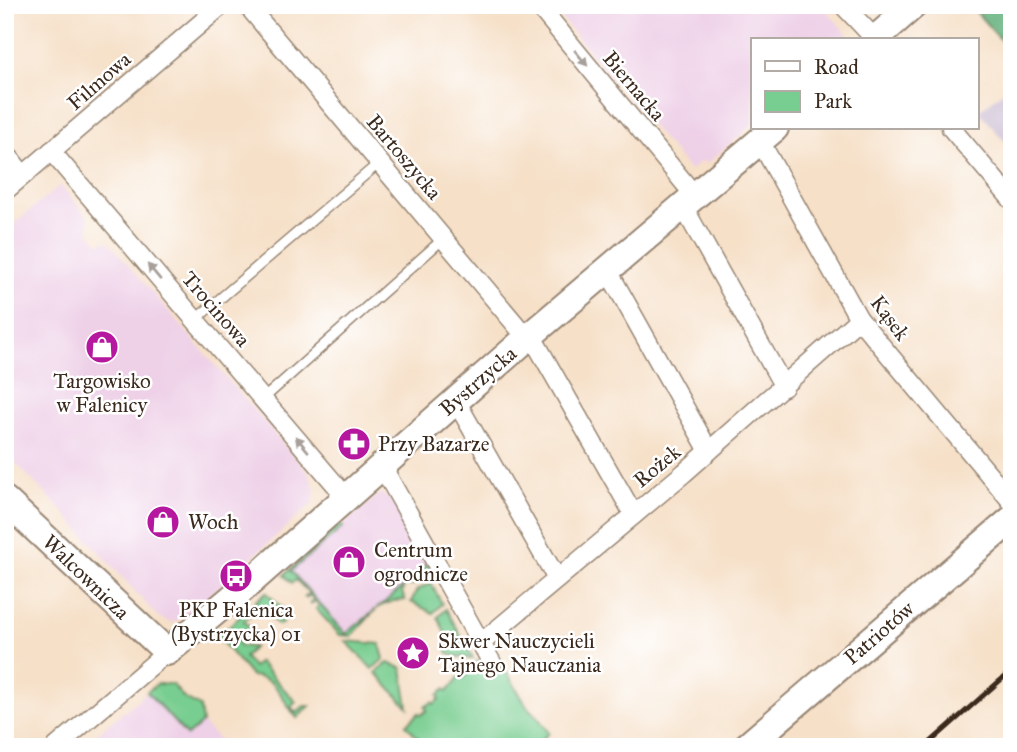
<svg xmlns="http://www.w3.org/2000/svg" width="1017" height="752" font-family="'IM FELL Great Primer',serif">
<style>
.built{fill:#eed0e7}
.industrial{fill:#ccbed3}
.green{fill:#78cd90;stroke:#5a7c57;stroke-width:2}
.forest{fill:#62b07a;stroke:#4e6d4c;stroke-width:2}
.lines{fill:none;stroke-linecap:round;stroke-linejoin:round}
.lane-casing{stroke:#988573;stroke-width:12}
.street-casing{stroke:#988573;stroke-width:21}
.secondary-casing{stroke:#988573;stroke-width:30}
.lane{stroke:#fff;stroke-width:9}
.street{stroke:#fff;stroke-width:18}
.secondary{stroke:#fff;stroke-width:26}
.rail{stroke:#3b2a1e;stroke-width:5}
.oneway{fill:#a79f9a}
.labels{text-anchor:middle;stroke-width:5;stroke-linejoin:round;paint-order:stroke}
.street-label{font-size:21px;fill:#3b2a1e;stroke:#fff}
.poi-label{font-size:21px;fill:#3b2a1e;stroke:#fff;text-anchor:start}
</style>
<rect width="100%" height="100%" fill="#fff"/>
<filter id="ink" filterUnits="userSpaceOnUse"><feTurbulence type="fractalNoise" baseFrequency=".0143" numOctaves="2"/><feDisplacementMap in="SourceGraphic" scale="14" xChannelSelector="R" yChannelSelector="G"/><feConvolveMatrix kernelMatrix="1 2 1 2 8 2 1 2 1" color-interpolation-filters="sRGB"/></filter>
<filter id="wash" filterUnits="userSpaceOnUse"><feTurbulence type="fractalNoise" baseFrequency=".00686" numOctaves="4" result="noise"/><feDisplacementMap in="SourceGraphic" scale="28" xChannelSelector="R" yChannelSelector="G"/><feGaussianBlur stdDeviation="1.57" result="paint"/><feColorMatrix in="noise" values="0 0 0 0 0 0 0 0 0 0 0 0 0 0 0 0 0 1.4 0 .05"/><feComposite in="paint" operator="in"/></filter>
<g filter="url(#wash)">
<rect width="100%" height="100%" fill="#f6e0c8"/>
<g class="built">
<polygon points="578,5 822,5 851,39 753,40 753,124 706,164 702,160 690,171 561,18"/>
<polygon points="60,185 88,217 89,232 99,243 108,241 309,474 315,489 313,503 186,616 171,623 158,617 69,518 5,452 5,232"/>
<polygon points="380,493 392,501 428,563 425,568 345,634 291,571"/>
<polygon points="157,684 172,684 184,698 197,704 200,707 202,723 227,747 81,747"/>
</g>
<polygon class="industrial" points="1012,84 1012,150 979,111"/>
<g class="green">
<polygon points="340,523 343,527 291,571 346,634 425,569 424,565 428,563 433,575 413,585 404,586 402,592 405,600 393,601 378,607 352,636 340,635 316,609 319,605 315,601 311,604 310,603 313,599 310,595 306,598 304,597 309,593 296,580 292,583 284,575"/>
<polygon points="431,583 442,604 433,613 411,602 417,590"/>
<path d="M266,592L282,608V624L278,625L260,606L244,621L254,632H239V646L254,647L244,657L253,667L259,662L296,702L291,707L296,713L304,706H310L297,718C280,699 280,678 251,676L218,637Z"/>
<polygon points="446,609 473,658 471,659 451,655 447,652 447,637 438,617"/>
<polygon points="346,641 380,644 384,659 372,669"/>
<polygon points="479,660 486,671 500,661 528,708 536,715 549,733 544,737 549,747 427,747 406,725 419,713 421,715 427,710 425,707 432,702 434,704 440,698 438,695 445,689 447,692 460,676 463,678 469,673 467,670"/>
<polygon points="388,663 402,668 408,707 376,673"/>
<polygon points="157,684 172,684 184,698 200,707 202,723 187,736 147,692"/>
</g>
<polygon class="forest" points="970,5 1012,5 1012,53"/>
</g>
<g filter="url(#ink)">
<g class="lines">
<defs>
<g id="lane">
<polyline points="195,320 379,163"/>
<polyline points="263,399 443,239"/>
</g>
<g id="street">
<polyline points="247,5 527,338"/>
<polyline points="538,5 695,196"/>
<polyline points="843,5 876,40"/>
<polyline points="951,128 1012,200"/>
<polyline points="760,141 859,319 1012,502"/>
<polyline points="51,151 346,497"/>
<polyline points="5,152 23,175"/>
<polyline points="5,191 222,5"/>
<polyline points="683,206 784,387"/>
<polyline points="607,269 709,451"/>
<polyline points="531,335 634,515"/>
<polyline points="456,401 557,579"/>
<polyline points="382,466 492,663"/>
<polyline points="481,643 684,473 859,319"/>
<polyline points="56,747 167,652"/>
</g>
<g id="secondary">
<polyline points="874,40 914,5"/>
<polyline points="5,500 167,652 245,587 527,338 775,128"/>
<polyline points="746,747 1012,519"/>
</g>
</defs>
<use href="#lane" class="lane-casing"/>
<use href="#street" class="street-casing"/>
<use href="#secondary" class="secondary-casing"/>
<use href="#lane" class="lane"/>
<use href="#street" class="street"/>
<use href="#secondary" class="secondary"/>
<polyline class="rail" points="925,747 1012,670"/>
</g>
<defs><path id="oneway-solid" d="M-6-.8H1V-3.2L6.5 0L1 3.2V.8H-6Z" transform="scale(1.75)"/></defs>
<g class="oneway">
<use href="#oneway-solid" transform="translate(581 58) rotate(50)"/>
<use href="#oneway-solid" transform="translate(154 272) rotate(-130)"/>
<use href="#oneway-solid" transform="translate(302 444) rotate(-130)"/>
</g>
</g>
<defs>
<symbol id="shop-disc" viewBox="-11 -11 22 22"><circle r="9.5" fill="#b5179e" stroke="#fff"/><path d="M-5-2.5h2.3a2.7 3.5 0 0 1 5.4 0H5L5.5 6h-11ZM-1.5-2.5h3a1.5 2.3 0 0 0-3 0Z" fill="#fff"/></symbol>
<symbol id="pharmacy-disc" viewBox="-11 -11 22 22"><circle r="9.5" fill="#b5179e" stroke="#fff"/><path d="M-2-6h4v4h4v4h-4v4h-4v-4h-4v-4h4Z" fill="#fff"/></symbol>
<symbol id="bus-disc" viewBox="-11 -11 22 22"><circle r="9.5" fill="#b5179e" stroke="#fff"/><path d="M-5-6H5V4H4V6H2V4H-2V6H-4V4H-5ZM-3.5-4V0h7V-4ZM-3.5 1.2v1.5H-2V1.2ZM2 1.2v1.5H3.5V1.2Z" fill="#fff"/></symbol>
<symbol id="sight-disc" viewBox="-11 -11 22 22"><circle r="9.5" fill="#b5179e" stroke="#fff"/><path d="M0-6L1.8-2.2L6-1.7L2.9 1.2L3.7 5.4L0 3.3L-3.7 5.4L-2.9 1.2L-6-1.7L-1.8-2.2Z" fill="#fff"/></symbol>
</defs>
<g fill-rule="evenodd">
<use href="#shop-disc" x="83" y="328" width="38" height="38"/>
<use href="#pharmacy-disc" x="335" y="425" width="38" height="38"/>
<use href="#shop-disc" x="144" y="503" width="38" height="38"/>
<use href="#shop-disc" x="330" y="543" width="38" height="38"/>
<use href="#bus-disc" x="217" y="557" width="38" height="38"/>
<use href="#sight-disc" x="394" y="634" width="38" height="38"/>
</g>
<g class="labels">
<g class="street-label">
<text transform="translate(99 81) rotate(-41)" y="7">Filmowa</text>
<text transform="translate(634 86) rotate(50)" y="7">Biernacka</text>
<text transform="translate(404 157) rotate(50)" y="7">Bartoszycka</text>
<text transform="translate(216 309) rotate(49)" y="7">Trocinowa</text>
<text transform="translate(890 318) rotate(53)" y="7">Kąsek</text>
<text transform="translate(478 381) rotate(-41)" y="7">Bystrzycka</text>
<text transform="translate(657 466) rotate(-40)" y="7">Rożek</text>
<text transform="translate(86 577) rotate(44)" y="7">Walcownicza</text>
<text transform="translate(879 633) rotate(-41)" y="7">Patriotów</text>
</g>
<g class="poi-label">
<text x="102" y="388" text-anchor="middle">Targowisko<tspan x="102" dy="24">w Falenicy</tspan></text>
<text x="378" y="451">Przy Bazarze</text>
<text x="188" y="529">Woch</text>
<text x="374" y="557">Centrum<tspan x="374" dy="24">ogrodnicze</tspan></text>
<text x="236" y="617" text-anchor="middle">PKP Falenica<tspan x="236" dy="24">(Bystrzycka) 01</tspan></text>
<text x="438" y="648">Skwer Nauczycieli<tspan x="438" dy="24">Tajnego Nauczania</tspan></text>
</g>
</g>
<rect width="1017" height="752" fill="none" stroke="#fff" stroke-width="28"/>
<rect x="751" y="38" width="228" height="91" fill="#ffffff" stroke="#b1aaa5" stroke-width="2"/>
<rect x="765" y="61" width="35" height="10" fill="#ffffff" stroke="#b1aaa5" stroke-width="2"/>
<text x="814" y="74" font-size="21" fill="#3b2a1e">Road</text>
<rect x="765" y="91" width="35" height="21" fill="#78cd90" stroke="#b1aaa5" stroke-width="2"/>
<text x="814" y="108" font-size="21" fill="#3b2a1e">Park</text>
</svg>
